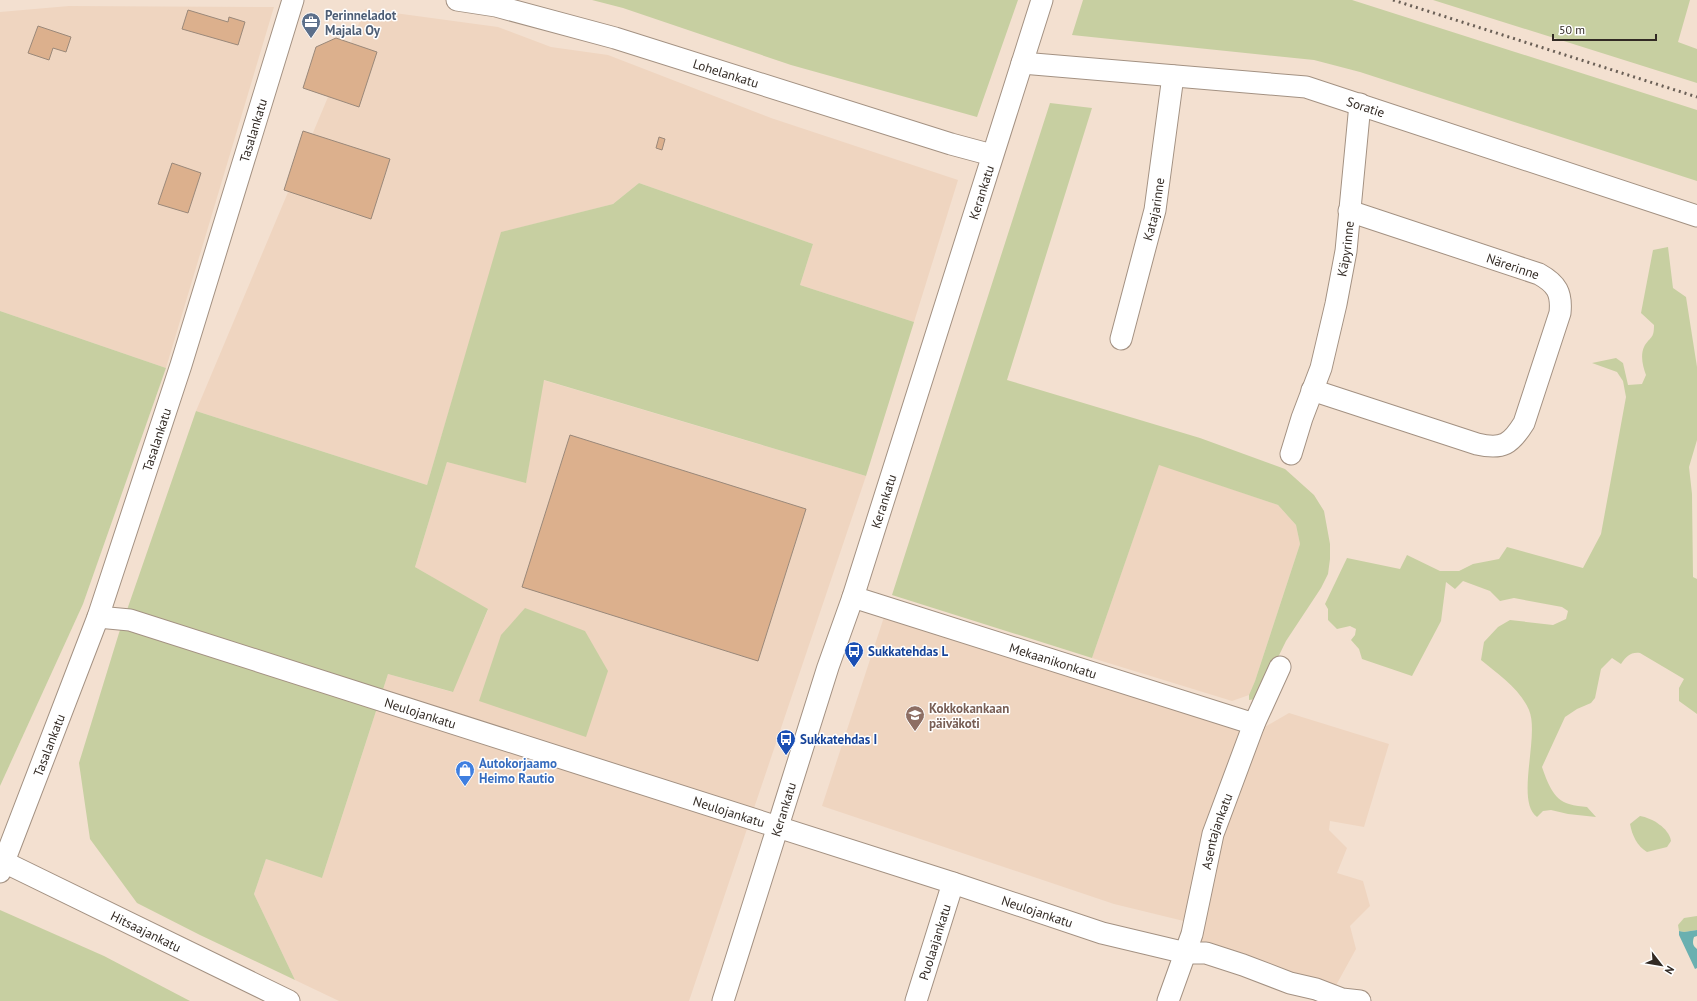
<svg xmlns="http://www.w3.org/2000/svg" width="1697" height="1001" font-family="'PT Sans',sans-serif">
<style>
.built{fill:#efd5c0}
.green{fill:#c7cfa1}
.water{fill:#6ab0b0}
.building{fill:#dcb08d;stroke:#9a8879}
.lines{fill:none;stroke-linecap:round;stroke-linejoin:round}
.minor-casing{stroke:#a39182;stroke-width:23}
.minor{stroke:#fff;stroke-width:21}
.rail{stroke:#6a5f56;stroke-width:3;stroke-dasharray:2 4;stroke-linecap:butt}
.labels{text-anchor:middle;stroke-width:3;stroke-linejoin:round;paint-order:stroke}
.service-label{font-size:13px;font-weight:bold;fill:#4e5e75;stroke:#fff;text-anchor:start}
.street-label{font-size:13px;fill:#322a24;stroke:#fff}
.transit-label{font-size:13px;font-weight:bold;fill:#164399;stroke:#fff;text-anchor:start}
.education-label{font-size:13px;font-weight:bold;fill:#785e54;stroke:#fff;text-anchor:start}
.shop-label{font-size:13px;font-weight:bold;fill:#366cbe;stroke:#fff;text-anchor:start}
</style>
<rect width="100%" height="100%" fill="#f3e0d0"/>
<g class="built">
<polygon points="69,6 274,7 166,368 0,311 0,12"/>
<polygon points="365,9 498,27 551,47 608,55 771,118 958,180 914,322 800,285 813,244 639,183 613,204 502,232 427,485 196,411"/>
<polygon points="543,380 866,476 689,1001 339,1001 295,980 254,894 266,859 322,878 388,674 452,692 488,610 415,567 447,462 526,482"/>
<polygon points="1159,464 1278,505 1296,525 1300,544 1255,681 1249,695 1232,701 1092,658"/>
<polygon points="884,617 1008,657 1256,732 1289,713 1389,744 1364,827 1330,821 1329,830 1347,848 1337,873 1363,881 1370,906 1350,926 1356,949 1334,989 1191,941 1196,924 1114,904 822,806"/>
</g>
<g class="green">
<polygon points="592,0 1018,0 977,117 791,65 623,8"/>
<polygon points="1083,0 1352,0 1697,110 1697,181 1360,72 1314,60 1072,35"/>
<polygon points="1433,0 1690,0 1678,42 1697,49 1697,83"/>
<polygon points="1050,103 1092,108 1007,380 1200,438 1285,469 1314,495 1324,511 1330,544 1330,559 1328,574 1321,588 1286,641 1266,682 1256,699 1249,700 1249,695 1255,681 1300,544 1296,525 1278,505 1159,465 1092,658 892,595"/>
<polygon points="639,183 813,244 800,285 914,322 866,476 544,380 526,483 447,462 415,567 488,609 453,692 388,674 322,878 266,859 254,894 295,980 200,935 137,903 90,839 79,763 119,633 196,411 427,485 501,232 613,204"/>
<path d="M1668,247L1673,288L1686,297L1697,367V440L1689,467L1692,494L1693,577L1697,579V714L1679,701V688L1684,679L1640,653C1630,652 1627,656 1621,664L1612,658L1601,669L1595,698L1591,703L1577,709L1565,717L1542,767C1547,781 1553,800 1569,804C1575,806 1581,806 1587,807L1596,817L1568,814L1551,810L1543,811L1537,817C1515,801 1540,736 1529,710C1520,689 1498,674 1481,660L1484,642L1498,627L1510,620L1553,625L1566,619L1568,611L1562,607L1514,598L1500,601L1490,591L1463,581L1455,589L1446,582L1441,621L1412,676L1362,659L1359,649L1351,640L1355,635L1356,629L1350,626L1337,629L1328,620V609L1325,604L1347,558L1400,569L1407,555L1440,571H1459L1473,564L1499,559L1507,547L1583,568L1601,534L1626,397L1623,381L1617,372L1592,363L1616,358L1623,363L1628,385L1642,384L1646,375C1643,367 1640,356 1644,347C1650,336 1654,340 1654,325L1641,313L1653,250Z"/>
<polygon points="0,311 166,368 83,604 0,786"/>
<polygon points="525,608 585,631 608,671 586,737 479,701 501,635"/>
<path d="M1640,816C1652,818 1669,828 1671,841L1667,847L1647,852C1637,846 1632,835 1630,824Z"/>
<polygon points="0,910 104,956 190,1001 0,1001"/>
<polygon points="1697,916 1697,930 1684,932 1679,931 1678,925 1684,918"/>
</g>
<path class="water" d="M1697,930V936L1694,937C1692,943 1693,946 1697,949V968L1695,969L1679,935V931L1684,932Z"/>
<g class="building">
<polygon points="188,10 228,22 229,17 245,22 238,45 182,29"/>
<polygon points="38,26 71,37 66,52 53,48 49,60 28,53"/>
<polygon points="336,38 377,52 359,107 303,88 316,47"/>
<polygon points="303,131 390,159 371,219 284,190"/>
<polygon points="659,137 665,139 662,150 656,148"/>
<polygon points="172,163 201,173 188,213 158,204"/>
<polygon points="570,435 806,509 758,661 522,587"/>
</g>
<g class="lines">
<defs>
<g id="minor">
<path id="s1" d="M457,0L496,6L615,38L951,144L992,155"/>
<path id="s2" d="M1022,63L1306,87L1697,216"/>
<path id="s3" d="M1121,339L1155,210L1173,76"/>
<path d="M1312,390L1477,444C1503,450 1511,444 1524,423L1560,313C1562,293 1557,284 1539,274L1349,211"/>
<path id="s4" d="M1291,454L1302,418L1321,368L1336,304L1346,251L1360,104"/>
<path id="s5" d="M853,597L1254,724"/>
<path id="s6" d="M98,617L130,620L953,883L1102,933L1186,953H1206L1243,965L1290,983L1316,989L1342,999L1360,1001"/>
<path id="s7" d="M4,862L289,1001"/>
<path id="s8" d="M0,872L98,617L181,365L293,0"/>
<path id="s9" d="M723,1001L828,667L853,597L1042,0"/>
<path id="s10" d="M916,1001L953,883"/>
<path id="s11" d="M1168,1001L1192,934L1213,834L1254,724L1280,667"/>
</g>
</defs>
<use href="#minor" class="minor-casing"/>
<use href="#minor" class="minor"/>
<polyline class="rail" points="1393,0 1697,97"/>
</g>
<defs>
<symbol id="office-pin" viewBox="-11 -11 22 30"><path d="M0 17L-7.5 6A9.5 9.5 0 1 1 7.5 6Z" fill="#5c6f8a" stroke="#fff"/><path d="M-6-3h4V-5.5h4V-3h4V5H-6ZM-1-4.5V-3h2v-1.5ZM-6 0V1H6V0Z" fill="#fff"/></symbol>
<symbol id="bus-pin" viewBox="-11 -11 22 30"><path d="M0 17L-7.5 6A9.5 9.5 0 1 1 7.5 6Z" fill="#1a4fb4" stroke="#fff"/><path d="M-5-6H5V4H4V6H2V4H-2V6H-4V4H-5ZM-3.5-4V0h7V-4ZM-3.5 1.2v1.5H-2V1.2ZM2 1.2v1.5H3.5V1.2Z" fill="#fff"/></symbol>
<symbol id="school-pin" viewBox="-11 -11 22 30"><path d="M0 17L-7.5 6A9.5 9.5 0 1 1 7.5 6Z" fill="#8d6e63" stroke="#fff"/><path d="M0-5L7-2L0 1L-7-2ZM-4 1L0 2.5L4 1V4Q0 6-4 4Z" fill="#fff"/></symbol>
<symbol id="shop-pin" viewBox="-11 -11 22 30"><path d="M0 17L-7.5 6A9.5 9.5 0 1 1 7.5 6Z" fill="#3f7fe0" stroke="#fff"/><path d="M-5-2.5h2.3a2.7 3.5 0 0 1 5.4 0H5L5.5 6h-11ZM-1.5-2.5h3a1.5 2.3 0 0 0-3 0Z" fill="#fff"/></symbol>
</defs>
<g fill-rule="evenodd">
<use href="#office-pin" x="300" y="11" width="22" height="30"/>
<use href="#bus-pin" x="843" y="640" width="22" height="30"/>
<use href="#school-pin" x="904" y="704" width="22" height="30"/>
<use href="#bus-pin" x="775" y="728" width="22" height="30"/>
<use href="#shop-pin" x="454" y="759" width="22" height="30"/>
</g>
<g class="labels">
<g class="service-label">
<text x="325" y="20">Perinneladot<tspan x="325" dy="15">Majala Oy</tspan></text>
</g>
<g class="street-label">
<text dy="5" stroke="none"><textPath href="#s1" startOffset="279">Lohelankatu</textPath></text>
<text dy="5" stroke="none"><textPath href="#s2" startOffset="348">Soratie</textPath></text>
<text dy="5" stroke="none"><textPath href="#s8" startOffset="784">Tasalankatu</textPath></text>
<text dy="5" stroke="none"><textPath href="#s9" startOffset="849">Kerankatu</textPath></text>
<text dy="5" stroke="none"><textPath href="#s3" startOffset="134">Katajarinne</textPath></text>
<text dy="5" stroke="none"><textPath href="#s4" startOffset="213">Käpyrinne</textPath></text>
<text transform="translate(1513 266) rotate(19)" y="5">Närerinne</text>
<text dy="5" stroke="none"><textPath href="#s8" startOffset="460">Tasalankatu</textPath></text>
<text dy="5" stroke="none"><textPath href="#s9" startOffset="525">Kerankatu</textPath></text>
<text dy="5" stroke="none"><textPath href="#s5" startOffset="210">Mekaanikonkatu</textPath></text>
<text dy="5" stroke="none"><textPath href="#s6" startOffset="337">Neulojankatu</textPath></text>
<text dy="5" stroke="none"><textPath href="#s8" startOffset="136">Tasalankatu</textPath></text>
<text dy="5" stroke="none"><textPath href="#s9" startOffset="201">Kerankatu</textPath></text>
<text dy="5" stroke="none"><textPath href="#s6" startOffset="661">Neulojankatu</textPath></text>
<text dy="5" stroke="none"><textPath href="#s11" startOffset="177">Asentajankatu</textPath></text>
<text dy="5" stroke="none"><textPath href="#s6" startOffset="985">Neulojankatu</textPath></text>
<text dy="5" stroke="none"><textPath href="#s7" startOffset="158">Hitsaajankatu</textPath></text>
<text dy="5" stroke="none"><textPath href="#s10" startOffset="62">Puolaajankatu</textPath></text>
</g>
<g class="transit-label">
<text x="868" y="656">Sukkatehdas L</text>
<text x="800" y="744">Sukkatehdas I</text>
</g>
<g class="education-label">
<text x="929" y="713">Kokkokankaan<tspan x="929" dy="15">päiväkoti</tspan></text>
</g>
<g class="shop-label">
<text x="479" y="768">Autokorjaamo<tspan x="479" dy="15">Heimo Rautio</tspan></text>
</g>
</g>
<g transform="translate(1661 965) rotate(121)" stroke="#ffffff" stroke-width="3" paint-order="stroke">
<path d="M0-3L7 15L0 10L-7 15Z" fill="#322a24"/>
<text y="-6" font-size="11" font-weight="bold" text-anchor="middle" fill="#322a24">N</text>
</g>
<path d="M1553 34v6h103v-6" fill="none" stroke="#322a24" stroke-width="2"/>
<text x="1559" y="34" font-size="12" fill="#322a24" stroke="#ffffff" stroke-width="3" paint-order="stroke">50 m</text>
</svg>
